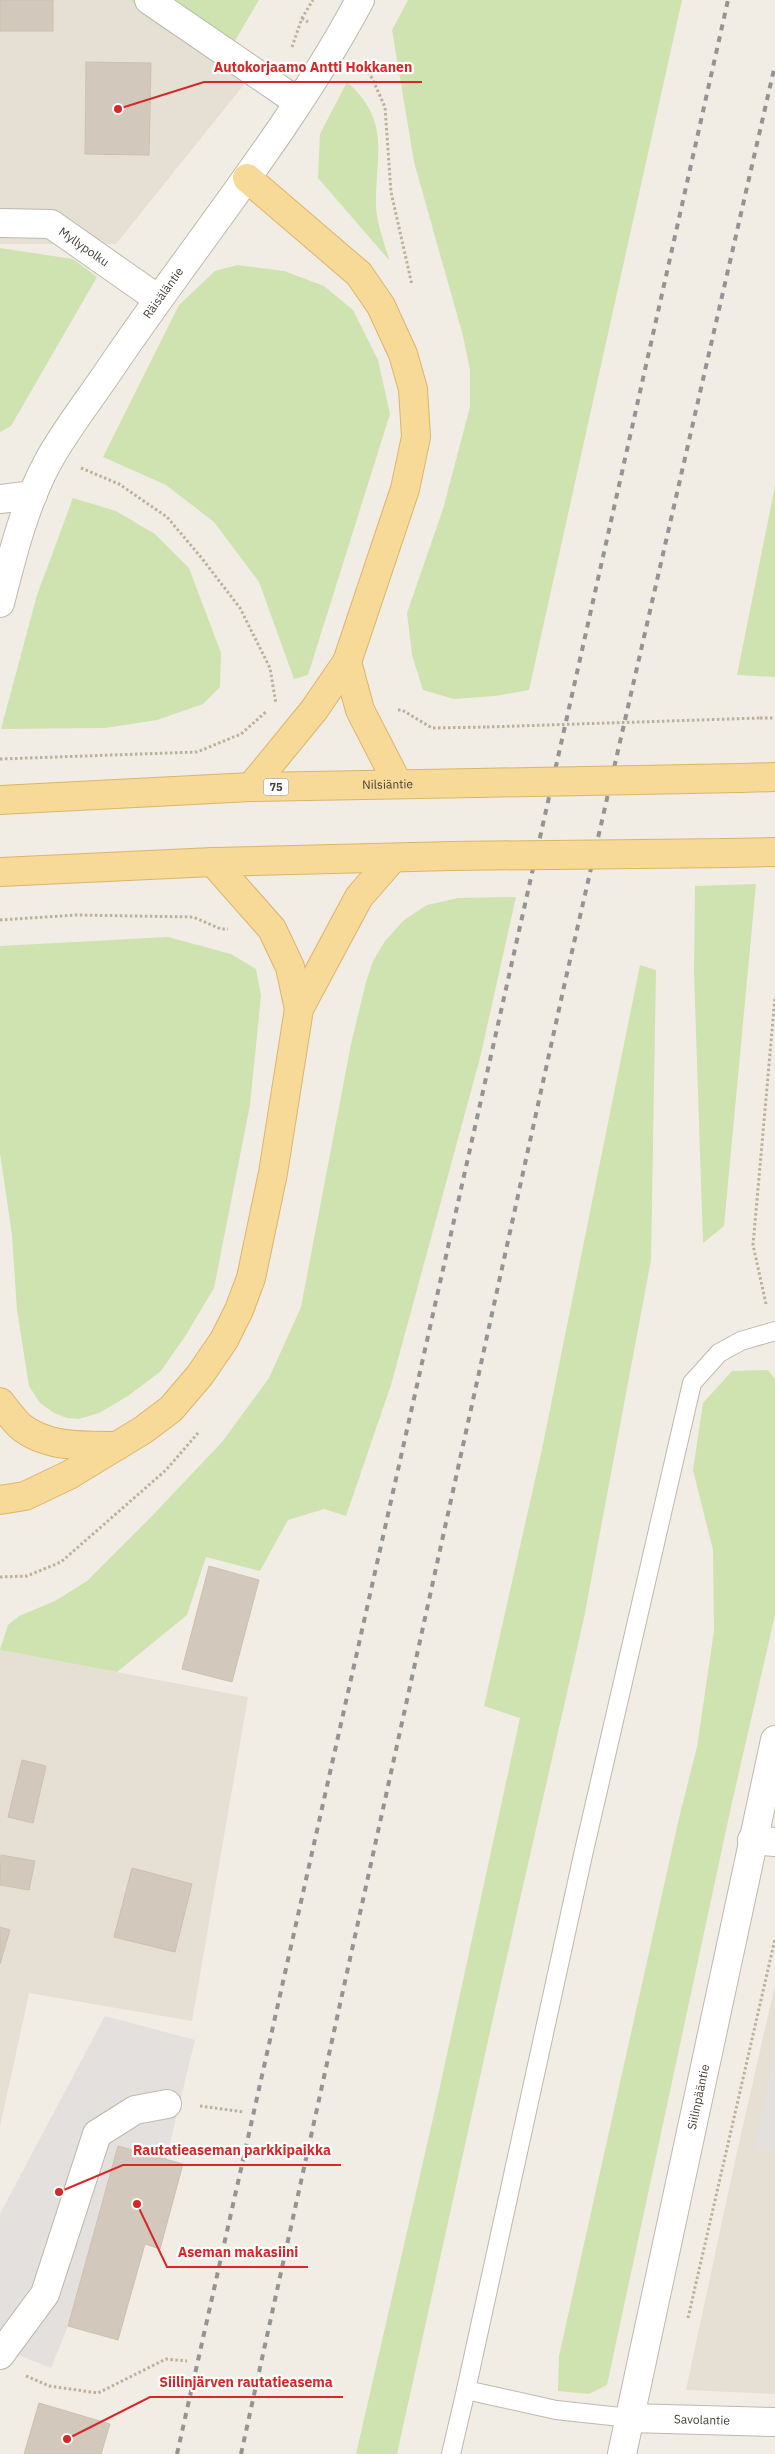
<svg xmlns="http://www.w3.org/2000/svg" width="775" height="2454" font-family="'IBM Plex Sans',sans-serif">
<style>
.residential{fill:#e5dfd4}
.green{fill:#cee3b0}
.parking{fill:#e3e0dd}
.building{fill:#d2c9bc;stroke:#cdc0af}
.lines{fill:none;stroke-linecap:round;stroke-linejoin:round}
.service-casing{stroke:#bfb8ac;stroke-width:20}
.minor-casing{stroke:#bfb8ac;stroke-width:30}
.tertiary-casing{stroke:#bfb8ac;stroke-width:30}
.primary-casing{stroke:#dbb56a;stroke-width:30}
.path{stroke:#bdb09b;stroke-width:3;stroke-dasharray:2.5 2.5;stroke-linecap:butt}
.service{stroke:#fff;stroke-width:18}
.minor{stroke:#fff;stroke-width:28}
.tertiary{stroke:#fff;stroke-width:28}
.primary{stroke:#f7d998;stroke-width:28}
.rail{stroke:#949494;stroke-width:4;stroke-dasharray:6 6;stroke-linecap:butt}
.primary-bridge-casing{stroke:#dbb56a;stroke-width:30;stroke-linecap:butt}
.path-bridge{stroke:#bdb09b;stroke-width:3;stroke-dasharray:2.5 2.5;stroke-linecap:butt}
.primary-bridge{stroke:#f7d998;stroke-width:28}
.labels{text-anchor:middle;stroke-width:4.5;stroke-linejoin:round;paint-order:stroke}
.shield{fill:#fff;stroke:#7c7872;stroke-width:1}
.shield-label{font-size:11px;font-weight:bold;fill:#443e35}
.street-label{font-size:12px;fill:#443e35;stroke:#fff}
.leader{fill:none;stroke:#d62828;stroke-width:2}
.callout-dot{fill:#d62828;stroke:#fff;stroke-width:2}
.callout-label{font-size:14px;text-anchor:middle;font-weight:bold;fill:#d62828;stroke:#fff;stroke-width:4.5;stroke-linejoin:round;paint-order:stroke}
</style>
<rect width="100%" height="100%" fill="#f1ede5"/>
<g class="residential">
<polygon points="0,0 130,0 246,82 116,244 0,244"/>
<polygon points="0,1650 248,1697 192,2021 29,1993 0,2127"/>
<polygon points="775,1985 775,2394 686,2390 737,2152"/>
</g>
<g class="green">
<polygon points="130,0 259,0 220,66"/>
<polygon points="408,0 682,0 529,690 495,696 454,699 423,690 412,655 407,613 443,509 470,407 470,370 463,336 414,162 392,30"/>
<path d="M347,82C392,122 375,155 376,207C377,225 385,244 389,260L318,178L320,134Z"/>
<polygon points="0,248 73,259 97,277 11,426 0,432"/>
<polygon points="237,265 284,271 324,286 353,310 378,360 390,414 308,675 294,679 259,582 214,522 166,485 103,457 179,305 215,271"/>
<polygon points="775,486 775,677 737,675"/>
<polygon points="73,498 116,511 155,534 189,568 221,653 220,687 203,704 157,720 105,728 1,729 37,595"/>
<polygon points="756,884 724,1226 703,1243 694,972 695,886"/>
<polygon points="516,897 480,1058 391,1385 346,1516 324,1509 288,1520 260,1571 206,1557 187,1615 117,1672 0,1650 8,1625 19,1616 55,1601 87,1581 152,1516 222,1442 269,1378 301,1307 351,1044 366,982 373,961 385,941 404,920 427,905 458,898"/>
<polygon points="168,937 231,954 256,969 261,996 250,1105 214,1288 186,1335 161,1371 128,1396 99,1413 79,1419 67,1418 54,1413 40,1403 29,1386 17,1310 12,1235 0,1153 0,946"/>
<polygon points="640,965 656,970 651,1260 584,1618 493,2018 397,2454 356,2454 434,2114 520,1718 484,1706 542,1449"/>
<polygon points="768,1370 775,1379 775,1615 731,1807 607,2385 589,2394 558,2391 559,2356 679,1818 697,1747 714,1631 713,1550 693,1470 703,1403 732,1371"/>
</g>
<g class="parking">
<polygon points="105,2016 195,2040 166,2159 118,2146 68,2326 51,2368 0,2348 0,2214"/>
<polygon points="775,2049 775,2152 754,2152"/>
</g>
<g class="building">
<rect x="0" y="0" width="53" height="31"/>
<polygon points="86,62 151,63 149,155 85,154"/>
<polygon points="209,1566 259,1580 232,1682 182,1669"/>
<polygon points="22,1760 46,1766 33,1823 8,1817"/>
<polygon points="1,1855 35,1861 29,1890 0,1885"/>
<polygon points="132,1868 192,1884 175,1952 114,1937"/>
<polygon points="0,1927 10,1930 0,1964"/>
<polygon points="118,2146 183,2164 160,2249 145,2244 118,2340 68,2326"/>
<polygon points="39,2403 110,2424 101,2454 24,2454"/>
</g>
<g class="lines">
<defs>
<g id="service">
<polyline points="466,2390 583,1855 692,1383 719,1353 741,1341 775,1331"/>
<polyline points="451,2454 466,2390 556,2410 630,2418"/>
</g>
<g id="minor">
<polyline points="149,0 298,102"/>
<path id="s1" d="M0,223L51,224L158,299"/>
<polyline points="0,499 33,495"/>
<polyline points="752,1840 775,1842"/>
<polyline points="0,2355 45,2294 97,2134 135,2110 167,2104"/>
<path id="s2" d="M630,2418L775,2422"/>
<path id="s3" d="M622,2454L775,1740"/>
</g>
<g id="tertiary">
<path id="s4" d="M0,603C12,556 25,503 49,460C66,429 90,399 110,369C193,246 290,131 360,0"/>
</g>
<g id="primary">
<polyline points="247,178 359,274 381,306 403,354 413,389 416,437 405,489 347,662 314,710 251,787"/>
<polyline points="347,662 360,710 398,784"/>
<polyline points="741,778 775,777"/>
<path id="s5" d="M0,800L251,787L476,783"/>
<polyline points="729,853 775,852"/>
<polyline points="213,862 272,929 290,967 299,1009"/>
<polyline points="0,872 213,862 452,856"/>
<path d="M0,1402C6,1410 13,1419 20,1426C46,1448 86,1446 117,1446"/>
<polyline points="0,1500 25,1496 69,1475 143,1430 171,1409 200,1375 224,1340 239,1310 251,1278 273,1173 299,1009 359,897 393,858"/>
</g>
</defs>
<use href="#service" class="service-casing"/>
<use href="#minor" class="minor-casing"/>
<use href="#tertiary" class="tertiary-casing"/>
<use href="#primary" class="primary-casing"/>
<g class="path">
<polyline points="302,18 308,22"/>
<polyline points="292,47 302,18 313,0"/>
<polyline points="362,64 372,78 385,107 391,192 412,285"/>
<polyline points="81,468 119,484 167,517 200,556 240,608 270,668 276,704"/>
<polyline points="398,710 402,710 432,728 487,727"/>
<polyline points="760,718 775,718"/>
<polyline points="0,759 197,752 241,734 267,711"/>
<polyline points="0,920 76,915 193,917 221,929 228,929"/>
<polyline points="766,1304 753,1245 775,997"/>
<polyline points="0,1577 27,1576 61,1562 166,1470 198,1433"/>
<polyline points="200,2106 244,2112"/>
<polyline points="688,2318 775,1939"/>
<polyline points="26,2376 49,2386 98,2393 166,2359 187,2361"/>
</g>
<use href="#service" class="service"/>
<use href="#minor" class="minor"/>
<use href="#tertiary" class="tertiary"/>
<use href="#primary" class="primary"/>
<g class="rail">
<polyline points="177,2454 728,0"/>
<polyline points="241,2454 565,982 775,65"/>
</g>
<defs>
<g id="primary-bridge">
<polyline points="476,783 741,778"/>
<polyline points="452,856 729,853"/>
</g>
</defs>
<use href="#primary-bridge" class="primary-bridge-casing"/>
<polyline class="path-bridge" points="487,727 760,718"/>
<use href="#primary-bridge" class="primary-bridge"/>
</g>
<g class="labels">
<rect class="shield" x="263.5" y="778.5" width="25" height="17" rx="4"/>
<g class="shield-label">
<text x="276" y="791">75</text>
</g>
<g class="street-label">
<text dy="4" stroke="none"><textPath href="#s1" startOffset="91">Myllypolku</textPath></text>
<text dy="4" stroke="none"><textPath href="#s4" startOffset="354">Räisäläntie</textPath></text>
<text dy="4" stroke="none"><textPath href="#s5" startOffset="388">Nilsiäntie</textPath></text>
<text dy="4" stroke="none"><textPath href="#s3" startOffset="365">Siilinpääntie</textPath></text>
<text dy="4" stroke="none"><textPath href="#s2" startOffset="72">Savolantie</textPath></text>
</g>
</g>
<path class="leader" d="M118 109L204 82H422M59 2192L123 2165H341M137 2204L167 2267H308M67 2439L150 2397H343"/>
<g class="callout-dot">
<circle cx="118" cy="109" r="5"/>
<circle cx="59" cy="2192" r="5"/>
<circle cx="137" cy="2204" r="5"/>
<circle cx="67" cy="2439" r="5"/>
</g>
<g class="callout-label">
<text x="313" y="72">Autokorjaamo Antti Hokkanen</text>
<text x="232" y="2155">Rautatieaseman parkkipaikka</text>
<text x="238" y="2257">Aseman makasiini</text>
<text x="246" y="2387">Siilinjärven rautatieasema</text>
</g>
</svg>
